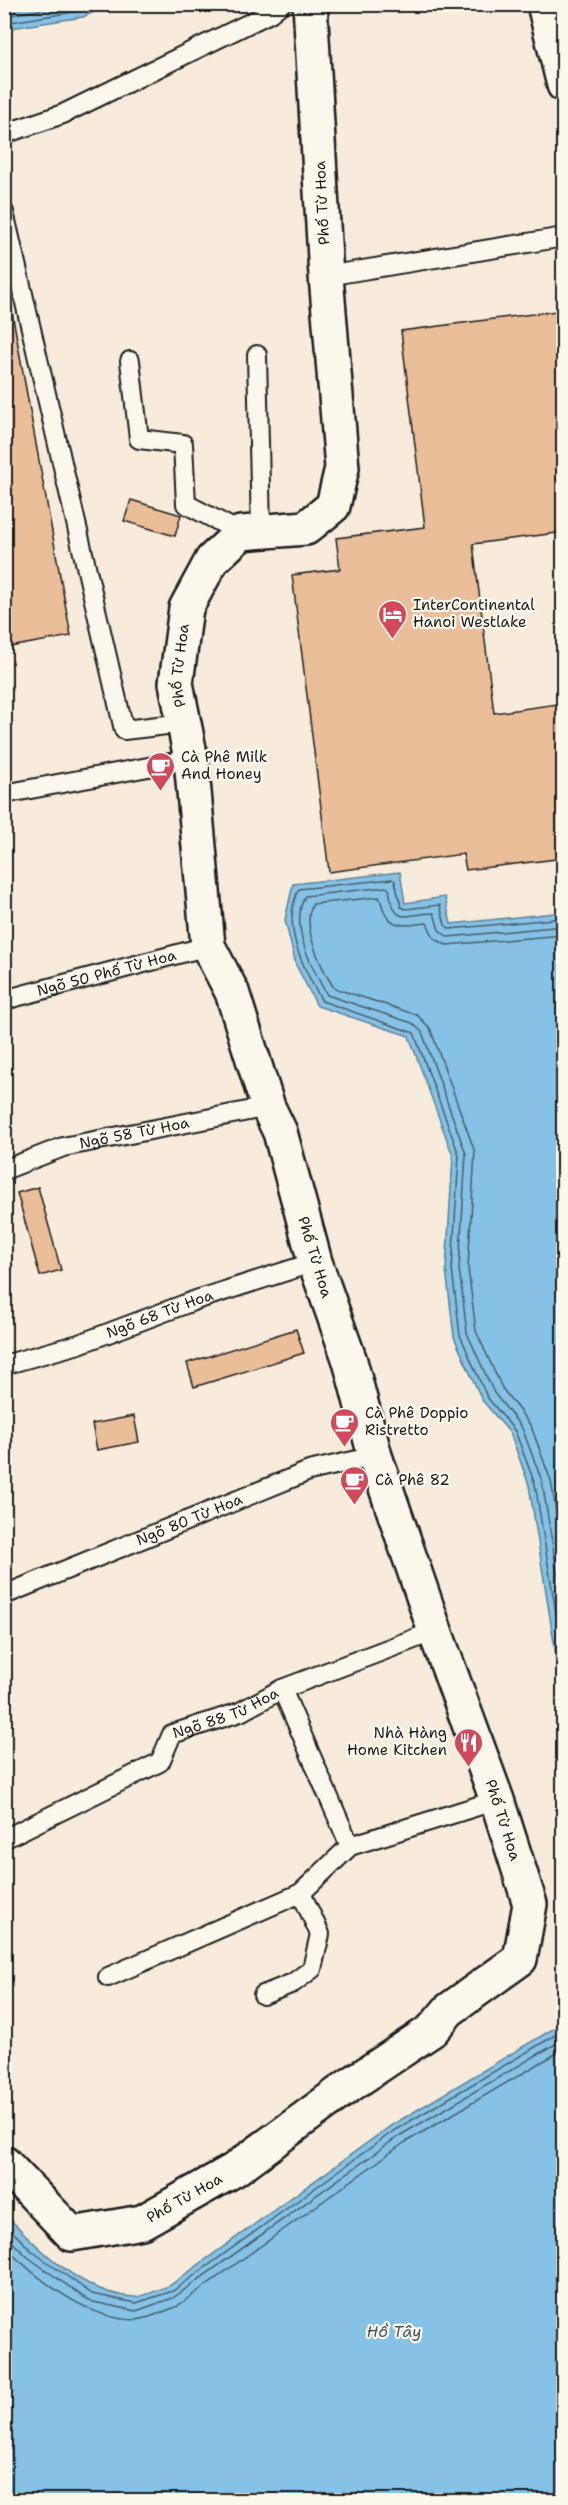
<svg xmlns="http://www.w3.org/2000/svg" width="568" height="2505" font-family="'Shantell Sans',sans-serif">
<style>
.water{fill:#85c2e5;stroke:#5b8095;stroke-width:1.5}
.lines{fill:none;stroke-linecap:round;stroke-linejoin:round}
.shore{stroke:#465e6c;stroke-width:1.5}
.building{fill:#e9be99;stroke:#1c1c1c;stroke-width:1.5}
.lane-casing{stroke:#1c1c1c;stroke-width:22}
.street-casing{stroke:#1c1c1c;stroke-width:38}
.lane{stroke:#fbf7ec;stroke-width:18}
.street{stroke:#fbf7ec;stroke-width:33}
.labels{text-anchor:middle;stroke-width:4.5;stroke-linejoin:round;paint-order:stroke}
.street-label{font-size:15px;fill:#1c1c1c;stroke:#fbf7ec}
.poi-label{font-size:15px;fill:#1c1c1c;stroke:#fbf7ec;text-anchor:start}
.water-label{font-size:16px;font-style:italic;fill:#415662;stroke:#fbf7ec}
</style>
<rect width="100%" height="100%" fill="#f7ecdb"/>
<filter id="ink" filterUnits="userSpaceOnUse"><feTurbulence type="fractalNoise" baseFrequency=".0167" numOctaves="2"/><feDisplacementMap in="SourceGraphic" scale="12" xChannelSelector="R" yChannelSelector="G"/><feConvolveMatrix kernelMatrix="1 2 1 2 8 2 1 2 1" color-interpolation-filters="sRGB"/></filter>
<g filter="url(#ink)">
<g class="water">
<polygon points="5,4 109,4 109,5 83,17 5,29"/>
<polygon points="400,872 405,903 445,897 451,924 563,912 563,1700 529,1485 510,1433 482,1400 454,1337 446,1269 453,1156 409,1036 317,1006 296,965 285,920 293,884"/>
<path d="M563,2023V2500H5V2214C39,2249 82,2294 134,2297C145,2297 159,2289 169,2286L392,2125Z"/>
</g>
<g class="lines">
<g class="shore">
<polyline points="4,16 73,4"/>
<polyline points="4,23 80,11 95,4"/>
<path d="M564,918L450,929L445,925L440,905L406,909L401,907L395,881L392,879L299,889C280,924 304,970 322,1001L414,1033L459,1155L452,1269L460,1335L487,1397L515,1431L535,1484L564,1662"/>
<path d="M564,926L448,937L439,930L434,913C404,914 395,927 389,889L386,887L305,896C289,926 312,968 327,995L412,1023L422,1032L466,1154L459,1268L467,1333L494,1393L522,1428L542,1481L564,1615"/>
<path d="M564,935L446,945L434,938L427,923C412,924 396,930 386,915C382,909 382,902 379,897L313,904C300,925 322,969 334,988L417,1015L430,1028L475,1152L468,1268L476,1331L502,1388L531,1426L551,1481L564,1558"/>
<polyline points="4,2223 33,2252 92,2294 136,2303 173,2291 395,2130 564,2030"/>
<polyline points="4,2234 29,2258 89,2301 136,2311 173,2298 399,2136 564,2039"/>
<path d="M4,2246C37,2279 88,2320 136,2320C149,2319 164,2311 176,2307L404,2143L564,2049"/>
</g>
</g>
<g class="building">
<polygon points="4,268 71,636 4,648"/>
<polygon points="564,310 564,532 473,544 494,713 564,703 564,858 466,870 463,854 329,872 292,575 340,569 336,538 425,527 401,331"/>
<polygon points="131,500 181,515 175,536 124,521"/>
<polygon points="4,949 13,977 4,980"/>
<polygon points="38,1187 61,1270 40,1276 17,1193"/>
<polygon points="296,1329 304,1353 194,1387 187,1363"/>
<polygon points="134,1416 139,1442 97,1450 92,1424"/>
</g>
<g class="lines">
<defs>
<g id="lane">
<polyline points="4,134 63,114 270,13 281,4"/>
<polyline points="4,212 124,730 184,723"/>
<polyline points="326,276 564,237"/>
<polyline points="257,355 261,531"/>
<polyline points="130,361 139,439 183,444 186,504 241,533"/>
<polyline points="4,794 191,759"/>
<path id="s1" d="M4,1000L208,946"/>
<path id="s2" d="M4,1170L63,1147L268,1107"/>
<path id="s3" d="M4,1365L79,1344L196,1300L315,1262"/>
<path id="s4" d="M4,1595L309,1471L375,1456"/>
<polyline points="282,1689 350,1846"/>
<path id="s5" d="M4,1839L160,1762L172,1734L240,1712L282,1689L435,1631"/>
<polyline points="108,1977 301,1893 350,1846 497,1800"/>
<polyline points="263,1995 293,1983 312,1969 320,1934 301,1893"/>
</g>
<g id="street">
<polyline points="544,4 564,85"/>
<path id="s6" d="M4,2163L72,2234L142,2222L234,2170L347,2087L432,2030L449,2010L520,1959L530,1904L497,1800L435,1631L375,1456L350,1361L315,1262L280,1132L268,1107L232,992L208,946L191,759L176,683L186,608L212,560L241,533L306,528L333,506L342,468L326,276L310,4"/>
</g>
</defs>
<use href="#lane" class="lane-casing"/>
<use href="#street" class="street-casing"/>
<use href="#lane" class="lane"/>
<use href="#street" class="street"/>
</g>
</g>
<defs>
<symbol id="hotel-pin" viewBox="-11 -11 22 30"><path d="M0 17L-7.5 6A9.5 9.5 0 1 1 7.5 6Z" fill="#d1495b" stroke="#fbf7ec"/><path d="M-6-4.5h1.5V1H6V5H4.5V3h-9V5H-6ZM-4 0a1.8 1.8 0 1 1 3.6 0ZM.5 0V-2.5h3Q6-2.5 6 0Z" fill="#fff"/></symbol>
<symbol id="cafe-pin" viewBox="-11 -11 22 30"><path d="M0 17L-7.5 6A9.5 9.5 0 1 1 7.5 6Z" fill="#d1495b" stroke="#fbf7ec"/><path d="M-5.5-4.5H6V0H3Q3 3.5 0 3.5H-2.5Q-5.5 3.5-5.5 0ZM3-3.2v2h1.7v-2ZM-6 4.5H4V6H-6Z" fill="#fff"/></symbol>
<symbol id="restaurant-pin" viewBox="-11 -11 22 30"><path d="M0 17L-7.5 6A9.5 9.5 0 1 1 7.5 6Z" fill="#d1495b" stroke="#fbf7ec"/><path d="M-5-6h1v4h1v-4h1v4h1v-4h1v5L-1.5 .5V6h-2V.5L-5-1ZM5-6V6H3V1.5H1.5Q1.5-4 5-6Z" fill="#fff"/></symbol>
</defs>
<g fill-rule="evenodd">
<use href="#hotel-pin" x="376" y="598" width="33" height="45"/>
<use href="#cafe-pin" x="144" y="750" width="33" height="45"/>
<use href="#cafe-pin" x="328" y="1406" width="33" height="45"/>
<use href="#cafe-pin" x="338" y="1464" width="33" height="45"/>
<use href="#restaurant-pin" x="452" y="1726" width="33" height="45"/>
</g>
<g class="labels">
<g class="street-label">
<text transform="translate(322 203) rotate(-93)" y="5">Phố Từ Hoa</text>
<text dy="5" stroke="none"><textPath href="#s6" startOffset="1982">Phố Từ Hoa</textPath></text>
<text dy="5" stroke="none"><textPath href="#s1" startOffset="106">Ngõ 50 Phố Từ Hoa</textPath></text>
<text dy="5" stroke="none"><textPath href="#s2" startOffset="136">Ngõ 58 Từ Hoa</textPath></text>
<text transform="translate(315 1257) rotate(73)" y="5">Phố Từ Hoa</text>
<text dy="5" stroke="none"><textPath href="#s3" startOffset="164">Ngõ 68 Từ Hoa</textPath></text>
<text dy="5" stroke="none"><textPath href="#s4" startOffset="200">Ngõ 80 Từ Hoa</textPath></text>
<text dy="5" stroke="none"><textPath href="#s5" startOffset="262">Ngõ 88 Từ Hoa</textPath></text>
<text transform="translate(503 1820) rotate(72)" y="5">Phố Từ Hoa</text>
<text dy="5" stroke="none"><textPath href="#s6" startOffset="218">Phố Từ Hoa</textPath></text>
</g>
<g class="poi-label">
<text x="413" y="610">InterContinental<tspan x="413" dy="17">Hanoi Westlake</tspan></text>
<text x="181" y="762">Cà Phê Milk<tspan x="181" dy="17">And Honey</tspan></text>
<text x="365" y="1418">Cà Phê Doppio<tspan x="365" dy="17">Ristretto</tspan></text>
<text x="375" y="1485">Cà Phê 82</text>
<text x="447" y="1738" text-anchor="end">Nhà Hàng<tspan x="447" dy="17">Home Kitchen</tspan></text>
</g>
<g class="water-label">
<text x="394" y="2337">Hồ Tây</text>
</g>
</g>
<rect width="568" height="2505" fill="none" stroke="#fbf7ec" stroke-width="24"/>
<rect x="12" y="12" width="544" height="2481" fill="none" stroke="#1c1c1c" stroke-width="2" filter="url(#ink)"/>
</svg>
